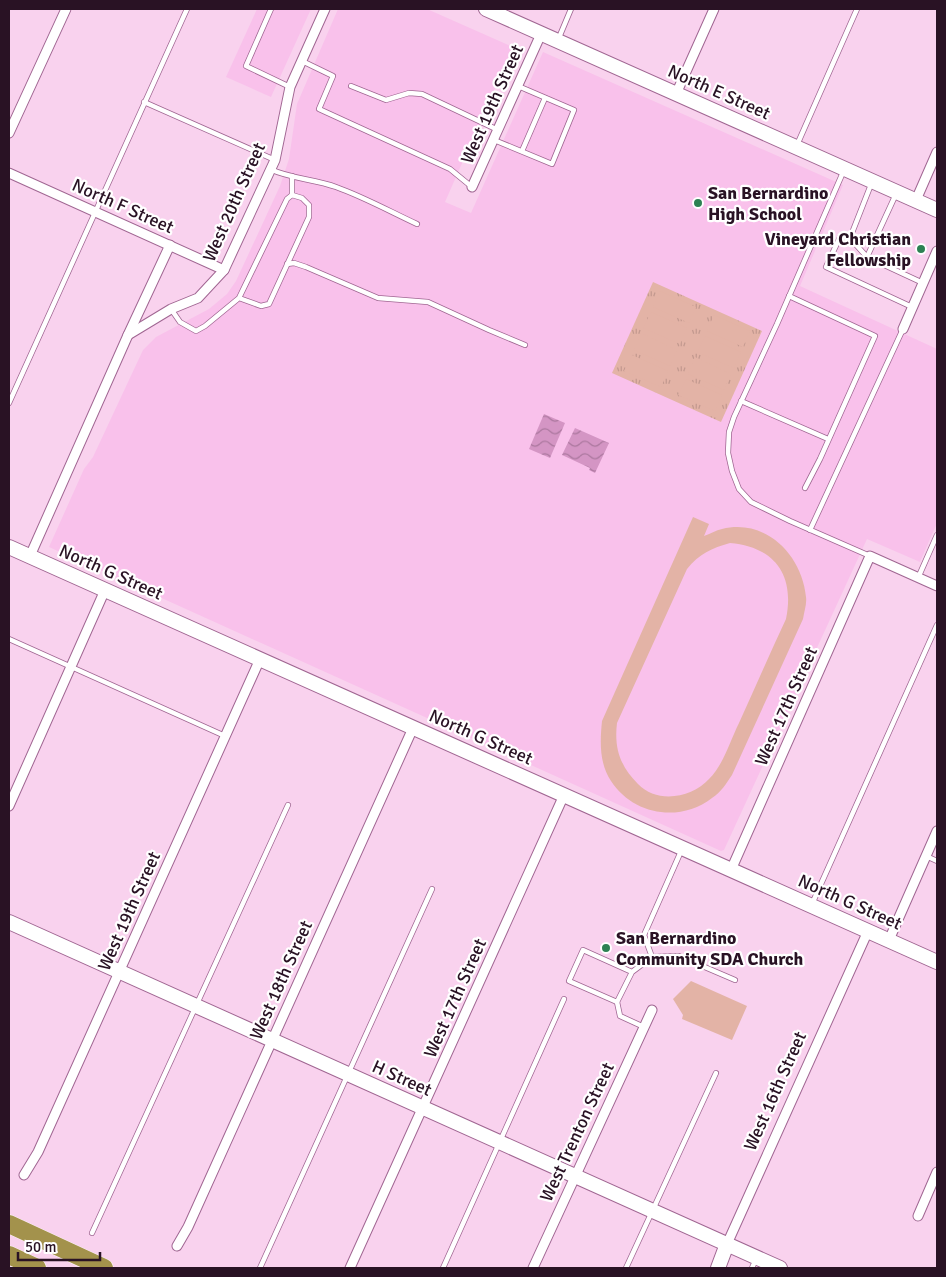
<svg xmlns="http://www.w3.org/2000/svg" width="946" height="1277" font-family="Signika,sans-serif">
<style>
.built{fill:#f9c1eb}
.park{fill:url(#park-tufts)}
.garden{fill:#e3b3a6;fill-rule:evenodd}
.water{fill:url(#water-waves)}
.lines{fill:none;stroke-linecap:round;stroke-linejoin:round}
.lane-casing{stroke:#a06692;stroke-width:6}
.street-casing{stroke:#a06692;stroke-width:11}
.secondary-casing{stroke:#a06692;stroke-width:16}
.highway-casing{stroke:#fff;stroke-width:19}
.lane{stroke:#fff;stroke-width:4.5}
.street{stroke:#fff;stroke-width:9}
.secondary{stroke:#fff;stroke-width:14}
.highway{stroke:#a3924c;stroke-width:18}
.poi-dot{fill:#2d8153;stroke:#fff;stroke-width:2}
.labels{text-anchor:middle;stroke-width:4.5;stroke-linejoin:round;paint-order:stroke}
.street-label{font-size:18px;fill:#291224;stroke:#fff}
.poi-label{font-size:18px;font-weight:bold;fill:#291224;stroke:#fff;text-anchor:start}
</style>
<defs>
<pattern id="park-tufts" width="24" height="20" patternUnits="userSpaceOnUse" patternTransform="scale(1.25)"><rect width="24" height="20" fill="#e3b3a6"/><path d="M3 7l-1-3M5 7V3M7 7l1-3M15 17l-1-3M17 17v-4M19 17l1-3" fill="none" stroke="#c3998f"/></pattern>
<pattern id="water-waves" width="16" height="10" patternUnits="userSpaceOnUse" patternTransform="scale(1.25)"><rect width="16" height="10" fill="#d495c4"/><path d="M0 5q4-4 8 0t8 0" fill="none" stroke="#ac789f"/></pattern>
</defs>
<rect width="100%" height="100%" fill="#f9d2ee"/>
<g class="built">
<polygon points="257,9 311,9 271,97 226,77"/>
<polygon points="338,9 427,9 513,47 445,202 471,213 543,52 843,185 800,286 937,349 937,523 920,562 867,539 724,850 721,851 49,547 84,469 93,457 143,350 156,337 209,309 227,294 236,281 280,186 289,159 297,104"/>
</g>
<polygon class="park" points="653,282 762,331 721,422 612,373"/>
<g class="garden">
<polygon points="660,291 696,307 689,323 653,307"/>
<polygon points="651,312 687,328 680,344 643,328"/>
<polygon points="714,315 750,331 743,347 707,331"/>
<polygon points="641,333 677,350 670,366 634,350"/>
<polygon points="705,336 741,352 734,368 697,352"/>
<polygon points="632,355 668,371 661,387 624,371"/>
<polygon points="695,357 731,374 724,390 688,374"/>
<polygon points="686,379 722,395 715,411 678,395"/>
<path d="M693,517L709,524L704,536C710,534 716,530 722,529C766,518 802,555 806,597C807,604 804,612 803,619L732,775C726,784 721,792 712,798C680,823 633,815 611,781C599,763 600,741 602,721ZM730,543C775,547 795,575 786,619C770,653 755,688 739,723C730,741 724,764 709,779C692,798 657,804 638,784C620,766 614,748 617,723L687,569C699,554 712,548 730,543Z"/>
<polygon points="691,981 747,1006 732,1040 682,1019 683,1015 673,999"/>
</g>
<g class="water">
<polygon points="544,414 565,423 550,458 529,449"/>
<polygon points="575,428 609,443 595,473 589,470 590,468 562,455"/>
</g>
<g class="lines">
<defs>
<g id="lane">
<polyline points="271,9 246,66 290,87"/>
<polyline points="558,40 571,9"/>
<polyline points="302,61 333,76 319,109 450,169 472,187"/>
<polyline points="351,86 386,100 409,93 422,94 498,130"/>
<polyline points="144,102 275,160"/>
<polyline points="494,140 552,164 574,110 518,86"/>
<polyline points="797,145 857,9"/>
<polyline points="522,151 545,98"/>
<path d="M270,169C291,179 315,179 336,187C364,197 391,212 417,224"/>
<polyline points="844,170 777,324 734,417 729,432 728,453 732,471 739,489 751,502 790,521 870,556"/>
<polyline points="292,176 292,195"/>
<polyline points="872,182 850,238 840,237 826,267 912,307"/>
<polyline points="896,194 867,257 923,283"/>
<polyline points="850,238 867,257"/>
<polyline points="287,264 294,263 306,267 378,298 428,302 489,330 525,345"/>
<polyline points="789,296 875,336 820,459 805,488"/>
<polyline points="171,309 180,322 196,331 205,326 239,298 287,199 292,195 302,198 309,205 309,217 269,304 261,306 239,298"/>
<polyline points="741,401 828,439"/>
<polyline points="9,403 187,9"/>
<polyline points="810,530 903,329"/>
<polyline points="918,578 937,535"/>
<polyline points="9,639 225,736"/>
<polyline points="926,856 937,861"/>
<polyline points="812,904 937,625"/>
<polyline points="652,957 679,956 735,980"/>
<polyline points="632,972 583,950 569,981 617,1002 632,972 652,957 644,935 682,849"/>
<polyline points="617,1002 620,1016 644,1027"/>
<polyline points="92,1233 288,805"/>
<polyline points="260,1268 432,889"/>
<polyline points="443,1268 564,999"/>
<polyline points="626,1268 716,1073"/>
<polyline points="752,1268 756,1259"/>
</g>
<g id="street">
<polyline points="676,94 714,9"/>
<polyline points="9,133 66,9"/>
<polyline points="9,173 224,270"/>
<polyline points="472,187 541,34"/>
<polyline points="916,200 937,152"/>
<polyline points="903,329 937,251"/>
<polyline points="128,335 171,309 198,298 224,270 275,160 290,87 325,9"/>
<polyline points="30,556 128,335 170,245"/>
<polyline points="9,806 105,590"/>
<polyline points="731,870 870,556 937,586"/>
<polyline points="889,940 937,831"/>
<polyline points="24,1175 38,1152 260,659"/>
<polyline points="918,1216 937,1172"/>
<polyline points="727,1244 868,931"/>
<polyline points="177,1246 188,1227 413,728"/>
<polyline points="350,1268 564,795"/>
<polyline points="533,1268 652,1010"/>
</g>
<g id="secondary">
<polyline points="486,9 937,210"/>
<polyline points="9,547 937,962"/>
<polyline points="9,922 780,1268"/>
<polyline points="718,1268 727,1244"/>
</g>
<g id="highway">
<polyline points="9,1224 104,1268"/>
<polyline points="9,1255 37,1268"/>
</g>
</defs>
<use href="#lane" class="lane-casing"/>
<use href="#street" class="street-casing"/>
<use href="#secondary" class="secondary-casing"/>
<use href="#highway" class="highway-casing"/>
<use href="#lane" class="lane"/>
<use href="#street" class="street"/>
<use href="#secondary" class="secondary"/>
<use href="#highway" class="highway"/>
</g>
<g class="poi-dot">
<circle cx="698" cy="203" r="5"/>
<circle cx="921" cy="249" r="5"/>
<circle cx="606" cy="948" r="5"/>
</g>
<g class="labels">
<g class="street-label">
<text transform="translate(719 92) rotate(24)" y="6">North E Street</text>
<text transform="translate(492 104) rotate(-66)" y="6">West 19th Street</text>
<text transform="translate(234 202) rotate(-66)" y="6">West 20th Street</text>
<text transform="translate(123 206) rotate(24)" y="6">North F Street</text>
<text transform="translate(111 572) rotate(24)" y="6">North G Street</text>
<text transform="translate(786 706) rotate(-66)" y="6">West 17th Street</text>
<text transform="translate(481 737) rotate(24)" y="6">North G Street</text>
<text transform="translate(850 902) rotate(24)" y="6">North G Street</text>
<text transform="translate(129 911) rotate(-66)" y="6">West 19th Street</text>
<text transform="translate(281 980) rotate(-66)" y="6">West 18th Street</text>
<text transform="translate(455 998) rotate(-66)" y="6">West 17th Street</text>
<text transform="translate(402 1078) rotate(24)" y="6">H Street</text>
<text transform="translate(775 1091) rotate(-66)" y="6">West 16th Street</text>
<text transform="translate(577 1132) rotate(-65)" y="6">West Trenton Street</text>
</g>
<g class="poi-label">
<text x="708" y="199">San Bernardino<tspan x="708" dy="21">High School</tspan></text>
<text x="911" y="245" text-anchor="end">Vineyard Christian<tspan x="911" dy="21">Fellowship</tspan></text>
<text x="616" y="944">San Bernardino<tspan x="616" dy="21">Community SDA Church</tspan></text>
</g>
</g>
<rect width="946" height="1277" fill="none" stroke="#291224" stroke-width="20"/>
<path d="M18 1252v8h82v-8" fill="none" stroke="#291224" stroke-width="2.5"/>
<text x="25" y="1252" font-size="15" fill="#291224" stroke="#ffffff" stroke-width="4" paint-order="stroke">50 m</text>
</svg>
